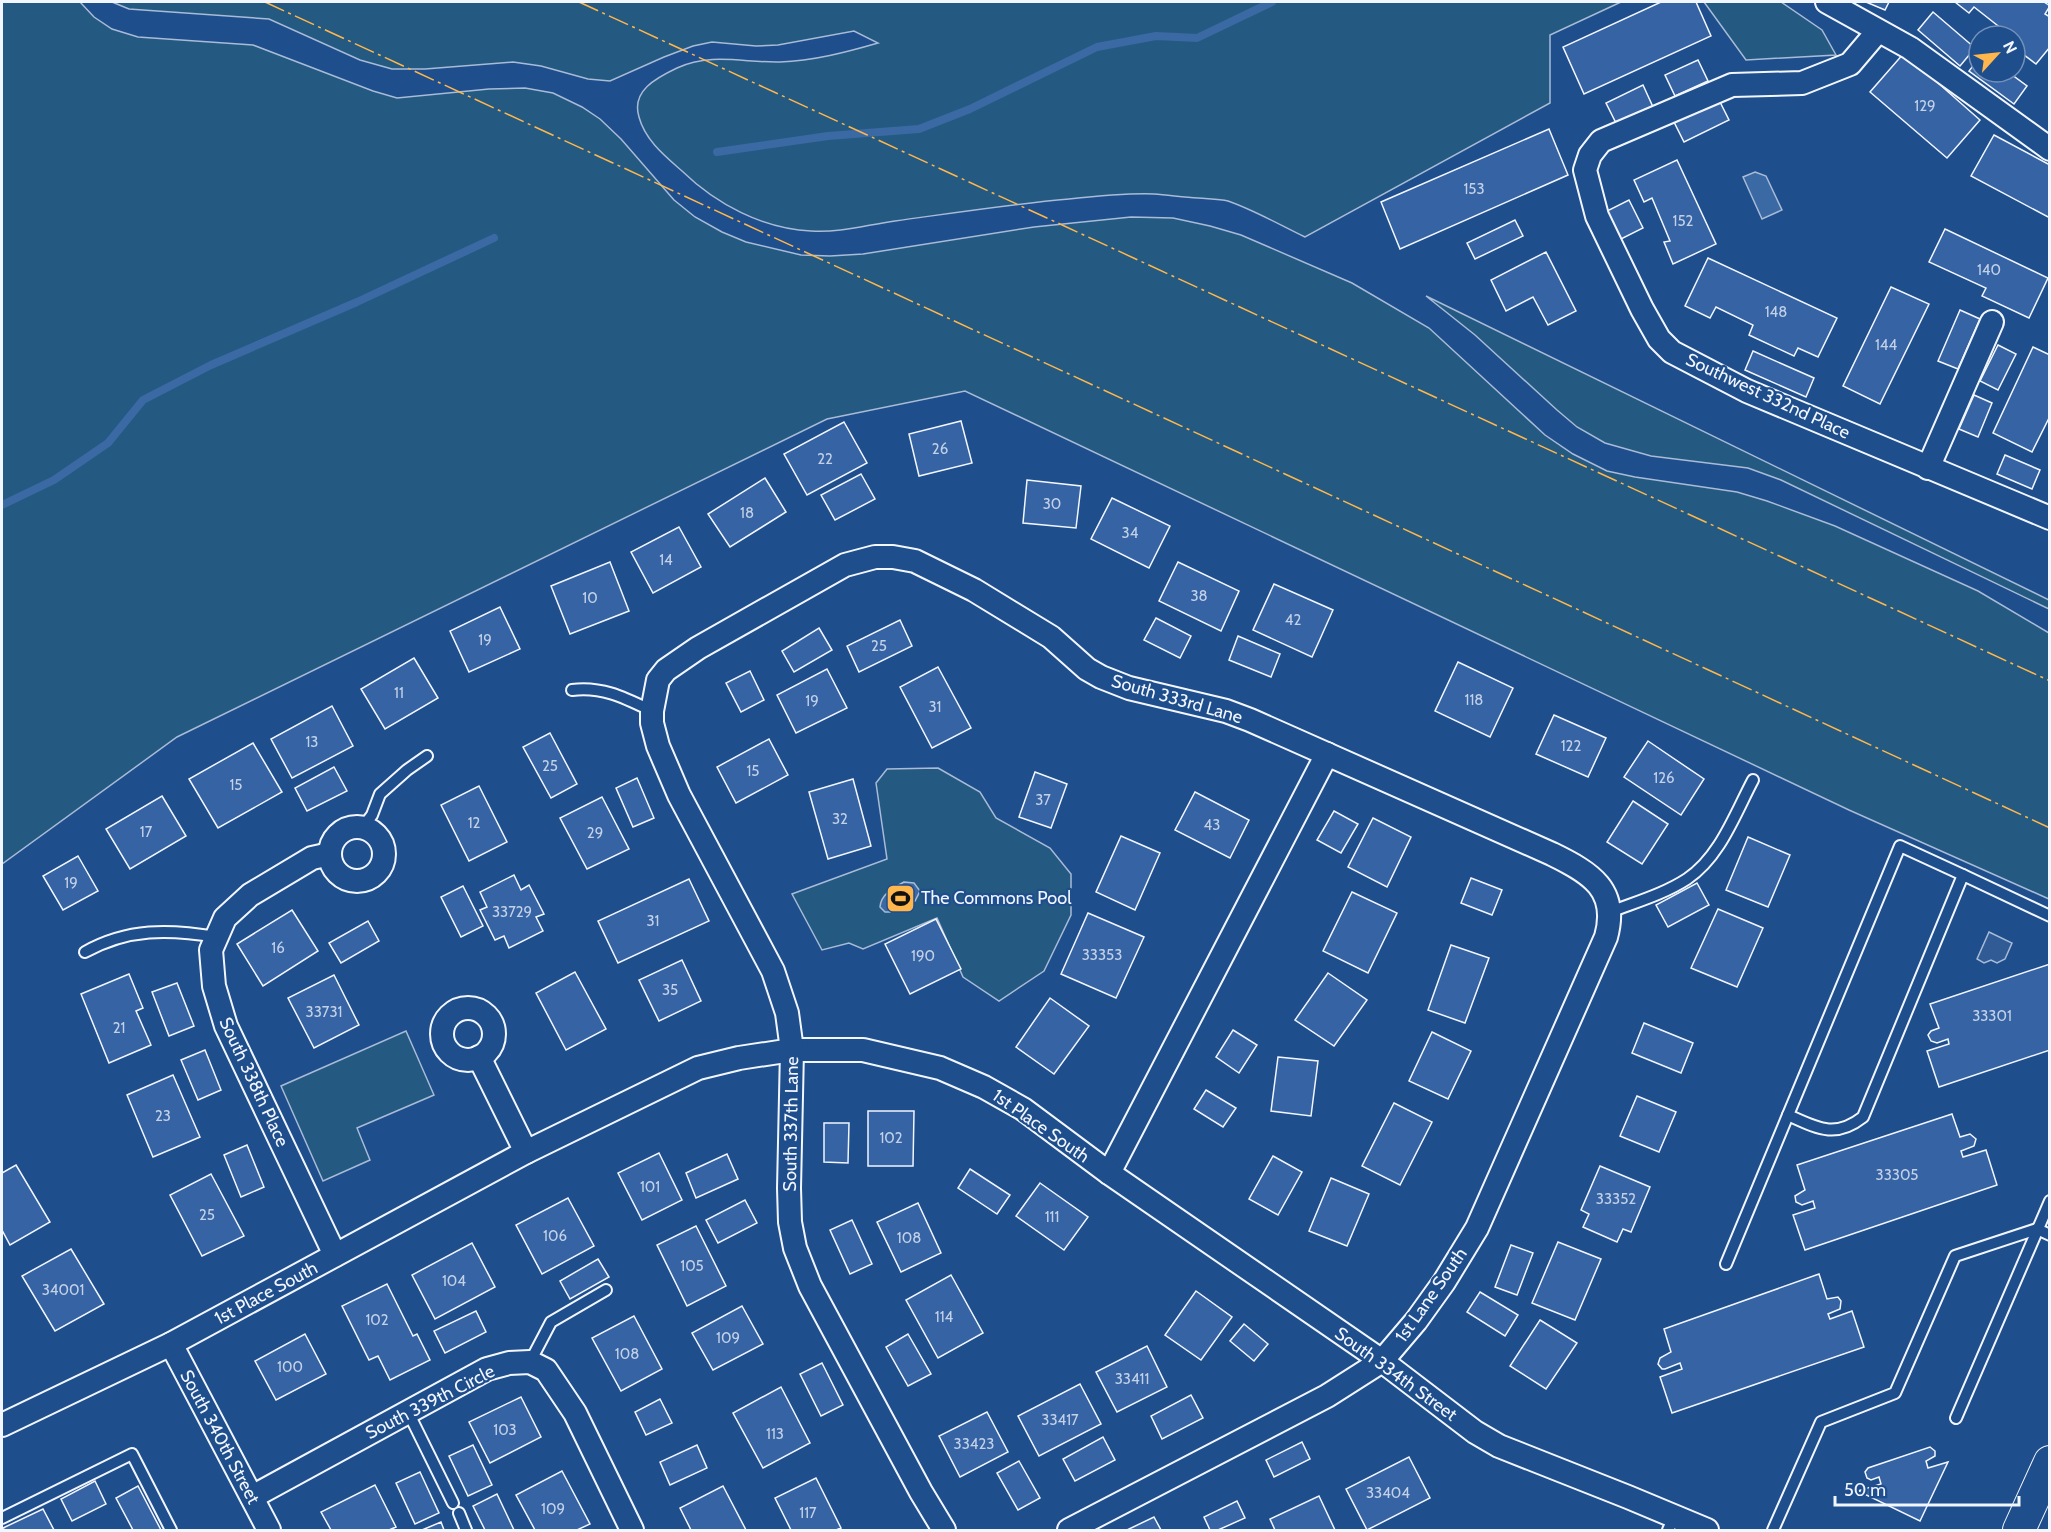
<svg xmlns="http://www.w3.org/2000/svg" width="2051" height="1532" font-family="Cabin,sans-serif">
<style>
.green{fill:#245a82;stroke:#a8bbd7;stroke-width:1.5}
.parking{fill:#305b95;stroke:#a8bbd7;stroke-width:1.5}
.water{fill:#3b69a3;stroke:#a8bbd7;stroke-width:1.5}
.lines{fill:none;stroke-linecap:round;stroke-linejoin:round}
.stream{stroke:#3b69a3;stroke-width:8}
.building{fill:#3563a3;stroke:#f2f6ff;stroke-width:1.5}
.service-casing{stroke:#f2f6ff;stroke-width:14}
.minor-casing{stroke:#f2f6ff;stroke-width:26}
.secondary-casing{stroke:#f2f6ff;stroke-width:34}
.service{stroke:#1f4e8c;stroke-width:10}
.minor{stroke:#1f4e8c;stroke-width:22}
.secondary{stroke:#1f4e8c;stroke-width:32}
.power{stroke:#ffb74d;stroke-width:1.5;stroke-dasharray:21 4.5 3 4.5;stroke-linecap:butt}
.labels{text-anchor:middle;stroke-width:4.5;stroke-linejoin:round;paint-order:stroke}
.number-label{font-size:15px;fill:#c3d1e8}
.street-label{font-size:18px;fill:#f2f6ff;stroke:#1f4e8c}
.poi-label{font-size:18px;fill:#f2f6ff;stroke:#1f4e8c;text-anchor:start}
</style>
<rect width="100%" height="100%" fill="#1f4e8c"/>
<g class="green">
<polygon points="2,2 80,2 94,17 112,29 138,37 253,45 373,91 397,98 489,89 525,88 553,93 582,107 600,119 621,139 674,200 695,217 722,232 746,242 801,255 830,256 863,254 1034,227 1131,217 1173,218 1210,226 1241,235 1352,283 1429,328 1545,435 1573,454 1607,471 1635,477 1737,492 1767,501 1835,526 1978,591 2049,633 2049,899 1849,810 965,391 827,419 177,737 2,864"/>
<path d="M112,2H1621L1550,35V103L1305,237C1280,225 1254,210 1228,201C1219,199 1208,199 1198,198C1183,197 1168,195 1154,194C1126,193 1097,196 1069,199C1011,204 953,213 895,221C866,225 840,233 811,231C763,229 716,204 682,171C665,156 645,140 639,117C631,91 656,78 677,68C711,52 745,63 780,62C813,61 847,52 878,43L854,31L778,45L756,46L712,42L693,46L664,57L610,81L588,79L541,66L513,62L425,69H392L360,60L269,19L129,9Z"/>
<polygon points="1704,2 1781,2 1822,30 1836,55 1746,60"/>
<polygon points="1426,296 2049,600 2049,609 1781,480 1748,468 1651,456 1605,443 1577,427 1557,410 1475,335"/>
<polygon points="938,768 980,792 996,818 1050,848 1071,874 1071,915 1044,971 999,1001 963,977 937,918 863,949 849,943 822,950 792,894 887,859 876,783 887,769"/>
<polygon points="406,1031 434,1095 357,1128 370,1160 323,1181 281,1086"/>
</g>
<polygon class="parking" points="1989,932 2012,943 2005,959 1997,963 1991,960 1984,963 1977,959"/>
<g class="water">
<polygon points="1755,172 1766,176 1782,210 1762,219 1743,177"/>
<path d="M904,882L914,883L920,891L915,901L903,903L890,912H885L880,907C881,894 893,888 904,882Z"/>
</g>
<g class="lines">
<g class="stream">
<polyline points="717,152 828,136 919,129 970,109 1097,47 1156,36 1197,38 1272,2"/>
<polyline points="2,505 54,480 108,443 143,400 211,365 357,302 494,238"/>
</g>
</g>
<g class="building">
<polygon points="1661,2 1696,2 1711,36 1584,94 1563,47"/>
<polygon points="1866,2 1889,2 1885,10"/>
<polygon points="1955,2 2044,2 2050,6 2045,14 2050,17 2050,47 2036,64 2015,48 2017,41 2015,36 2011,36 1974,7 1969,13"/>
<polygon points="1933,12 1975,48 1960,66 1918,30"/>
<polygon points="1904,53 1980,120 1947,158 1870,92"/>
<polygon points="1979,58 1979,72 2008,72 2027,86 2014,104 1969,71"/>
<polygon points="1698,60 1708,81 1675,96 1665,75"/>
<polygon points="1643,85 1653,107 1617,125 1606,103"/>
<polygon points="1718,98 1729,120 1684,142 1673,120"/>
<polygon points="1549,129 1568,175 1400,249 1381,202"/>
<polygon points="1994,135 2050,165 2050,218 1971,176"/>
<polygon points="1677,160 1716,244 1673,264 1664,242 1670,241 1652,198 1644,202 1634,180"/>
<polygon points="1629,200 1643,228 1621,239 1607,211"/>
<polygon points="1515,220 1523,236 1475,259 1467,243"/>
<polygon points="1945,229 2048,278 2029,318 1982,296 1986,288 1929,262"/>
<polygon points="1546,252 1576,311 1548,325 1533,297 1506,311 1491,280"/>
<polygon points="1708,258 1837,318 1818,357 1798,348 1794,356 1749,335 1753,325 1716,307 1710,318 1685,306"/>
<polygon points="1891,287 1929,304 1880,404 1843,386"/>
<polygon points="1960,310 1980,319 1958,369 1938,361"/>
<polygon points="1998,345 2016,354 1998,390 1980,381"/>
<polygon points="2033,347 2050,355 2050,416 2032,452 1993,433"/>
<polygon points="1753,351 1814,378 1806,397 1745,370"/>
<polygon points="1974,395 1992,403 1978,437 1959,429"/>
<polygon points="961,421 972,463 919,476 909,434"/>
<polygon points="844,422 867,463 807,495 784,454"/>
<polygon points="2005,455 2040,470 2032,489 1997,474"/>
<polygon points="861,474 875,499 835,520 821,495"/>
<polygon points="765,478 786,512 730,547 708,514"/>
<polygon points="1027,480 1081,486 1076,528 1023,523"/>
<polygon points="1112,498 1170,526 1149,568 1091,539"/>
<polygon points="679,527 701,567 653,593 631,552"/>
<polygon points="610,562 629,611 570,634 551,586"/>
<polygon points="1178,562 1239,591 1221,631 1159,601"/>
<polygon points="1274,584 1333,610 1312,657 1253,630"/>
<polygon points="500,607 520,649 469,672 450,631"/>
<polygon points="1156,618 1191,636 1180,658 1144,640"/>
<polygon points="900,620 912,646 859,672 847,646"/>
<polygon points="819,628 832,650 794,672 782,651"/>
<polygon points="1238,636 1280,654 1271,677 1229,660"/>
<polygon points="414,658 438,698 385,729 361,689"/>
<polygon points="1458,662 1513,688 1490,737 1435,711"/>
<polygon points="938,667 971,728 932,748 900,687"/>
<polygon points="827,669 847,708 796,733 777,695"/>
<polygon points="750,671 764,700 741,712 726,683"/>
<polygon points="332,706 353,746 292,778 271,739"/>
<polygon points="1554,715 1606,738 1588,777 1536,754"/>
<polygon points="550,733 577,784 551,798 523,747"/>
<polygon points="769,739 788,775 736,803 717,767"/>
<polygon points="1648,741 1704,779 1681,815 1624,777"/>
<polygon points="253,743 282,792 218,828 189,779"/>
<polygon points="334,767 347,791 307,811 295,788"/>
<polygon points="1035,772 1067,784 1051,828 1019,817"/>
<polygon points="637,778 654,818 633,827 616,788"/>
<polygon points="853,779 871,846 828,859 809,792"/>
<polygon points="479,786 507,842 469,861 441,805"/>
<polygon points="1195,792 1249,820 1230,858 1175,830"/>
<polygon points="162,796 186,836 130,869 106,829"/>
<polygon points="602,797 629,849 587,869 560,818"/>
<polygon points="1633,801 1668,824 1642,864 1607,842"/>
<polygon points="1334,811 1358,824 1341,853 1317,840"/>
<polygon points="1373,818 1411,837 1387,887 1348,867"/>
<polygon points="1121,836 1160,853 1135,910 1096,892"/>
<polygon points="1748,837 1790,855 1768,907 1726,890"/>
<polygon points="78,856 98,891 63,910 43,876"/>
<polygon points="514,875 521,890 529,885 544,914 536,917 543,931 509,948 504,936 495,940 480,910 487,907 480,892"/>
<polygon points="1471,878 1502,890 1492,915 1461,903"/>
<polygon points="689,879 709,921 618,963 598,921"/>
<polygon points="1697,883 1709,905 1668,927 1656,905"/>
<polygon points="463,886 483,926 461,937 441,897"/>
<polygon points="1352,892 1397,913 1368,973 1323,951"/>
<polygon points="1718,909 1763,928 1737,987 1691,968"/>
<polygon points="292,910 318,951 263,986 237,944"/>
<polygon points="1088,913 1144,937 1116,998 1061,974"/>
<polygon points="936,919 961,969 910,994 885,944"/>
<polygon points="368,921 379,941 341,963 329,943"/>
<polygon points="1451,945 1489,958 1465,1023 1428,1010"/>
<polygon points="682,960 701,1001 659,1021 639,980"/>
<polygon points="2050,964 2050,1050 1939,1087 1927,1051 1949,1044 1948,1039 1937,1043 1931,1041 1928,1035 1931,1031 1939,1028 1930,1004"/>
<polygon points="575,972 606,1029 566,1050 536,993"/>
<polygon points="1328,973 1367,1000 1334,1046 1295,1020"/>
<polygon points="129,974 143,1008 136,1011 151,1045 109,1063 81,994"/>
<polygon points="334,975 359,1025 314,1048 288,998"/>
<polygon points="177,983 194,1026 169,1036 152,992"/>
<polygon points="1050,998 1089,1026 1054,1074 1016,1047"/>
<polygon points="1644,1023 1693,1043 1681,1073 1632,1053"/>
<polygon points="1233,1030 1257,1045 1239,1073 1216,1057"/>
<polygon points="1432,1032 1471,1051 1448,1099 1409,1081"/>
<polygon points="205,1050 221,1090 198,1100 181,1060"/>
<polygon points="1278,1057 1318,1061 1311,1116 1271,1111"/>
<polygon points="173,1075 200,1137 153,1157 127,1095"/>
<polygon points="1206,1090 1236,1108 1223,1127 1194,1109"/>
<polygon points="1637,1096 1676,1112 1659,1152 1620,1136"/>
<polygon points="1394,1103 1432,1122 1400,1185 1362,1166"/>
<polygon points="868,1111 914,1111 913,1166 868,1166"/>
<polygon points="1952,1114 1960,1137 1970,1134 1976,1139 1974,1146 1961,1151 1963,1157 1986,1150 1997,1185 1805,1250 1793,1215 1815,1208 1813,1201 1802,1205 1796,1202 1795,1196 1805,1190 1797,1165"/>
<polygon points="824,1123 849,1123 848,1163 824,1162"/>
<polygon points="247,1145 264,1187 241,1197 224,1155"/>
<polygon points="659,1153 682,1200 642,1220 618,1173"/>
<polygon points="727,1154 738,1179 696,1198 686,1173"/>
<polygon points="1273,1156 1302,1172 1278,1215 1249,1199"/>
<polygon points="16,1165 50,1222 10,1245 2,1230 2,1173"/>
<polygon points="1600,1166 1650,1187 1631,1232 1623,1229 1617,1242 1583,1227 1589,1214 1581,1210"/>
<polygon points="970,1169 1010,1195 997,1214 958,1188"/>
<polygon points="211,1174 244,1236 202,1256 170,1195"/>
<polygon points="1331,1178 1369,1194 1347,1246 1309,1231"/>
<polygon points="1040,1183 1088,1217 1064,1250 1016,1216"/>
<polygon points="568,1198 594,1246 542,1274 516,1225"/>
<polygon points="745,1200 757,1223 718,1243 706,1220"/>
<polygon points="918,1203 941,1253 901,1272 877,1222"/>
<polygon points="852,1220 872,1264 850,1274 830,1230"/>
<polygon points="696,1226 726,1286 687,1306 657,1245"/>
<polygon points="1558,1242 1601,1259 1575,1320 1532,1303"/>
<polygon points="472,1243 495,1287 435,1319 412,1275"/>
<polygon points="1511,1245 1533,1253 1517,1295 1495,1287"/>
<polygon points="71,1249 104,1304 55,1331 22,1276"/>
<polygon points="598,1259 609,1277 570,1299 560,1281"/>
<polygon points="1819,1274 1827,1299 1838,1297 1841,1301 1840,1309 1828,1314 1830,1319 1852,1311 1864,1347 1672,1413 1660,1377 1682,1369 1680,1363 1665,1369 1662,1369 1658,1364 1660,1358 1671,1352 1664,1329"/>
<polygon points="951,1275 983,1333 938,1358 906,1300"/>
<polygon points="387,1284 413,1336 417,1334 430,1360 390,1380 378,1356 369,1360 342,1306"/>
<polygon points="1196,1291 1232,1317 1201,1360 1165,1335"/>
<polygon points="1480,1292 1518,1315 1505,1336 1467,1312"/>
<polygon points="742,1306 763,1344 713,1370 692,1333"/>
<polygon points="476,1311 486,1332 445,1353 434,1331"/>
<polygon points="634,1316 662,1369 621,1391 592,1338"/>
<polygon points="1540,1320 1577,1343 1546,1389 1510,1366"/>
<polygon points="1244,1324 1268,1344 1254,1361 1230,1341"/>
<polygon points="305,1334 326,1374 276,1400 255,1361"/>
<polygon points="908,1334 931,1374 908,1386 886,1347"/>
<polygon points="1147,1346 1167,1387 1117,1412 1096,1372"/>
<polygon points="822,1363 843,1405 821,1416 800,1374"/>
<polygon points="1080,1384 1101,1424 1039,1456 1018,1416"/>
<polygon points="781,1387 810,1443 763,1468 733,1413"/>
<polygon points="1191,1395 1203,1418 1162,1439 1151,1416"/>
<polygon points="521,1397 541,1437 490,1463 469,1422"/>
<polygon points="660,1399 672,1423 646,1435 635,1412"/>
<polygon points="987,1412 1008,1452 960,1477 939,1436"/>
<polygon points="1103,1437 1115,1460 1075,1481 1063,1459"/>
<polygon points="1302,1442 1310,1459 1274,1477 1266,1460"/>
<polygon points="473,1445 492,1485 468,1496 449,1456"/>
<polygon points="697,1445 707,1468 670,1485 660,1462"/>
<polygon points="1930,1447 1935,1451 1935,1456 1926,1461 1928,1468 1948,1462 1920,1521 1858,1491 1881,1484 1879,1477 1871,1480 1867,1478 1865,1472 1868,1468"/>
<polygon points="1409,1457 1430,1498 1367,1530 1346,1489"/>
<polygon points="1019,1461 1040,1498 1018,1510 997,1473"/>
<polygon points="562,1471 590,1524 577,1530 535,1530 516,1495"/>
<polygon points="420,1472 439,1513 415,1524 396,1483"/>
<polygon points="816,1478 841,1528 836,1530 791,1530 775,1498"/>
<polygon points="95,1481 106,1504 72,1521 61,1499"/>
<polygon points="375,1485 396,1527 389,1530 331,1530 321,1512"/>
<polygon points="138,1486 161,1530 133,1530 116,1498"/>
<polygon points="723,1486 746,1530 691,1530 680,1508"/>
<polygon points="497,1494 514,1530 485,1530 473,1506"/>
<polygon points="1319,1496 1335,1530 1275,1530 1270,1519"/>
<polygon points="1237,1501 1245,1518 1218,1530 1210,1530 1204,1517"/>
<polygon points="43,1509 54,1530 5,1530 3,1528"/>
<polygon points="1154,1517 1161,1530 1127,1530"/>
<polygon points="441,1522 444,1530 422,1530"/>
</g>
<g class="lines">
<defs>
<g id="service">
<path d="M572,690C602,686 625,698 652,711"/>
<polyline points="363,827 372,815 380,794 407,770 427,756"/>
<path d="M1610,912C1636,902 1664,894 1687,879C1720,857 1735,814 1753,780"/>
<path d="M85,952C128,928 169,929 217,937"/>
<path d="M1788,1115C1817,1128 1835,1139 1863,1117L1963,875L2050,916"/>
<polyline points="2037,1229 2050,1235"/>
<polyline points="1726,1264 1900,846 1963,875"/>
<polyline points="530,1362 551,1322 606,1290"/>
<polyline points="408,1412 453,1503"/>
<polyline points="1956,1418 2050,1201"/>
<polyline points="459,1513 466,1530"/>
<polyline points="2,1518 132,1454 171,1530"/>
<polyline points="1668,1530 1674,1517"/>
<polyline points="1773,1530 1821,1422 1895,1393 1955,1256 2037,1229"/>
</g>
<g id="minor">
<polyline points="1827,2 1910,48 2050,149"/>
<polyline points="1878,31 1850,64 1802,83 1732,85 1601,141 1590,155 1585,170 1597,216 1642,309 1659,339 1672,352 1747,391 2050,518"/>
<polyline points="1928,468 1992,322"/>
<circle cx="357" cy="854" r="27"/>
<polyline points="330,854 312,858 250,895 225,918 211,950 214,986 226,1026 335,1255"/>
<circle cx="468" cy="1034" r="26"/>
<polyline points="479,1057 526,1152"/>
<polyline points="1109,1173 1327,754"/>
<polyline points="171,1344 269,1530"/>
<polyline points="2,1425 171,1344 526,1152 698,1068 739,1058 792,1050 863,1050 940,1068 984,1087 1023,1109 1109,1173 1382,1361 1475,1432 1499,1446 1628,1497 1707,1530"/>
<polyline points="252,1497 487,1369 509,1363 530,1362 546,1370 575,1413 632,1530"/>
<path d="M944,1530L921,1492L810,1286L795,1248L790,1222L789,1188L792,1050L787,1013L773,971L679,795L658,746L652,723V711L658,680L666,670L698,648L845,565L875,557H893L915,561L974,590L1051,637L1087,669L1101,677L1129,688L1226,711L1250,720L1552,854C1591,873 1619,890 1606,937L1477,1228L1444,1282L1416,1321L1382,1361L1327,1396L1069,1530"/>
</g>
<polyline id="secondary" points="2019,1530 2050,1462"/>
</defs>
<use href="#service" class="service-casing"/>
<use href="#minor" class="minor-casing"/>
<use href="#secondary" class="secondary-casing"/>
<use href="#service" class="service"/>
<use href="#minor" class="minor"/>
<use href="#secondary" class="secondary"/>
<g class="power">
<polyline points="265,2 2050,828"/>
<polyline points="579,2 2050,681"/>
</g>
</g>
<defs>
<symbol id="stadium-square" viewBox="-11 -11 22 22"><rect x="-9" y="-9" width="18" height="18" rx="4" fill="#ffb74d" stroke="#1f4e8c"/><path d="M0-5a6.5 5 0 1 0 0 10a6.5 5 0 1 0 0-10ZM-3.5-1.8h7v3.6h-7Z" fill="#111"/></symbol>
</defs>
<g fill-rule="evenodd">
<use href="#stadium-square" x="884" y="882" width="33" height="33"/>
</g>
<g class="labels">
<g class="number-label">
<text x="1925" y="111">129</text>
<text x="1474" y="194">153</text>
<text x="1683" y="226">152</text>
<text x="1989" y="275">140</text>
<text x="1776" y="317">148</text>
<text x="1886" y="350">144</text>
<text x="940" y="454">26</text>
<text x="825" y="464">22</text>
<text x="1052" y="509">30</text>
<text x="747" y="518">18</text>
<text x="1130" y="538">34</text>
<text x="666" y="565">14</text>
<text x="1199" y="601">38</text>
<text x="590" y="603">10</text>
<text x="1293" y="625">42</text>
<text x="485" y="645">19</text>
<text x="879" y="651">25</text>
<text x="399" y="698">11</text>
<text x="1474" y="705">118</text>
<text x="812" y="706">19</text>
<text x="935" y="712">31</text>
<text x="312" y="747">13</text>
<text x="1571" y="751">122</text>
<text x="550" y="771">25</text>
<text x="753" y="776">15</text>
<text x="1664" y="783">126</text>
<text x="236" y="790">15</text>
<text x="1043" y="805">37</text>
<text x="840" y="824">32</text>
<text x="474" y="828">12</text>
<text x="1212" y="830">43</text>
<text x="146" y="837">17</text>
<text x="595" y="838">29</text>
<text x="71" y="888">19</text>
<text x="512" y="917">33729</text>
<text x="653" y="926">31</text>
<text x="278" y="953">16</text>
<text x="1102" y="960">33353</text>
<text x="923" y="961">190</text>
<text x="670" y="995">35</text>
<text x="324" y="1017">33731</text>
<text x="1992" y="1021">33301</text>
<text x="119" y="1033">21</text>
<text x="163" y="1121">23</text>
<text x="891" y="1143">102</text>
<text x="1897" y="1180">33305</text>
<text x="650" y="1192">101</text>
<text x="1616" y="1204">33352</text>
<text x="207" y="1220">25</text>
<text x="1052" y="1222">111</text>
<text x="555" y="1241">106</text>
<text x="909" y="1243">108</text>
<text x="692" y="1271">105</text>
<text x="454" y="1286">104</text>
<text x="63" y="1295">34001</text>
<text x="944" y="1322">114</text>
<text x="377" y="1325">102</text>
<text x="728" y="1343">109</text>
<text x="627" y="1359">108</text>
<text x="290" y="1372">100</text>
<text x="1132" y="1384">33411</text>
<text x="1060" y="1425">33417</text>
<text x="505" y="1435">103</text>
<text x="775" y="1439">113</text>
<text x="974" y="1449">33423</text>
<text x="1388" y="1498">33404</text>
<text x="553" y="1514">109</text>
<text x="808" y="1518">117</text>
</g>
<g class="street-label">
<text transform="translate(1768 396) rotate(25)" y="6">Southwest 332nd Place</text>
<text transform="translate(1177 699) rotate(16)" y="6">South 333rd Lane</text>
<text transform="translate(254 1082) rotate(65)" y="6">South 338th Place</text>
<text transform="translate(791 1124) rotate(-89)" y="6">South 337th Lane</text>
<text transform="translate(1041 1126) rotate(35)" y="6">1st Place South</text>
<text transform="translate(266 1293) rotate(-28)" y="6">1st Place South</text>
<text transform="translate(1431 1295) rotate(-55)" y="6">1st Lane South</text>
<text transform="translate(1396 1374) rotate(36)" y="6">South 334th Street</text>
<text transform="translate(430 1402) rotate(-27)" y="6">South 339th Circle</text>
<text transform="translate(220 1437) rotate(62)" y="6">South 340th Street</text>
</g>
<g class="poi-label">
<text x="921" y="904">The Commons Pool</text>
</g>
</g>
<rect width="2051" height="1532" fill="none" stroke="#f2f6ff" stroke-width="6"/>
<g transform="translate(1997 54) rotate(63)"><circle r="28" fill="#1f4e8c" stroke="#7391ba" stroke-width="1.5"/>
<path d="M0-4.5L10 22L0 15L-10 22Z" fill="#ffb74d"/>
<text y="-9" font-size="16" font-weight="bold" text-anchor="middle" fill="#f2f6ff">N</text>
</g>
<path d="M1835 1496v9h184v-9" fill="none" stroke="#f2f6ff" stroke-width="3"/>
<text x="1844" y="1496" font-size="18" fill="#f2f6ff" stroke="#1f4e8c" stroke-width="4.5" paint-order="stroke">50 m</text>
</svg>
